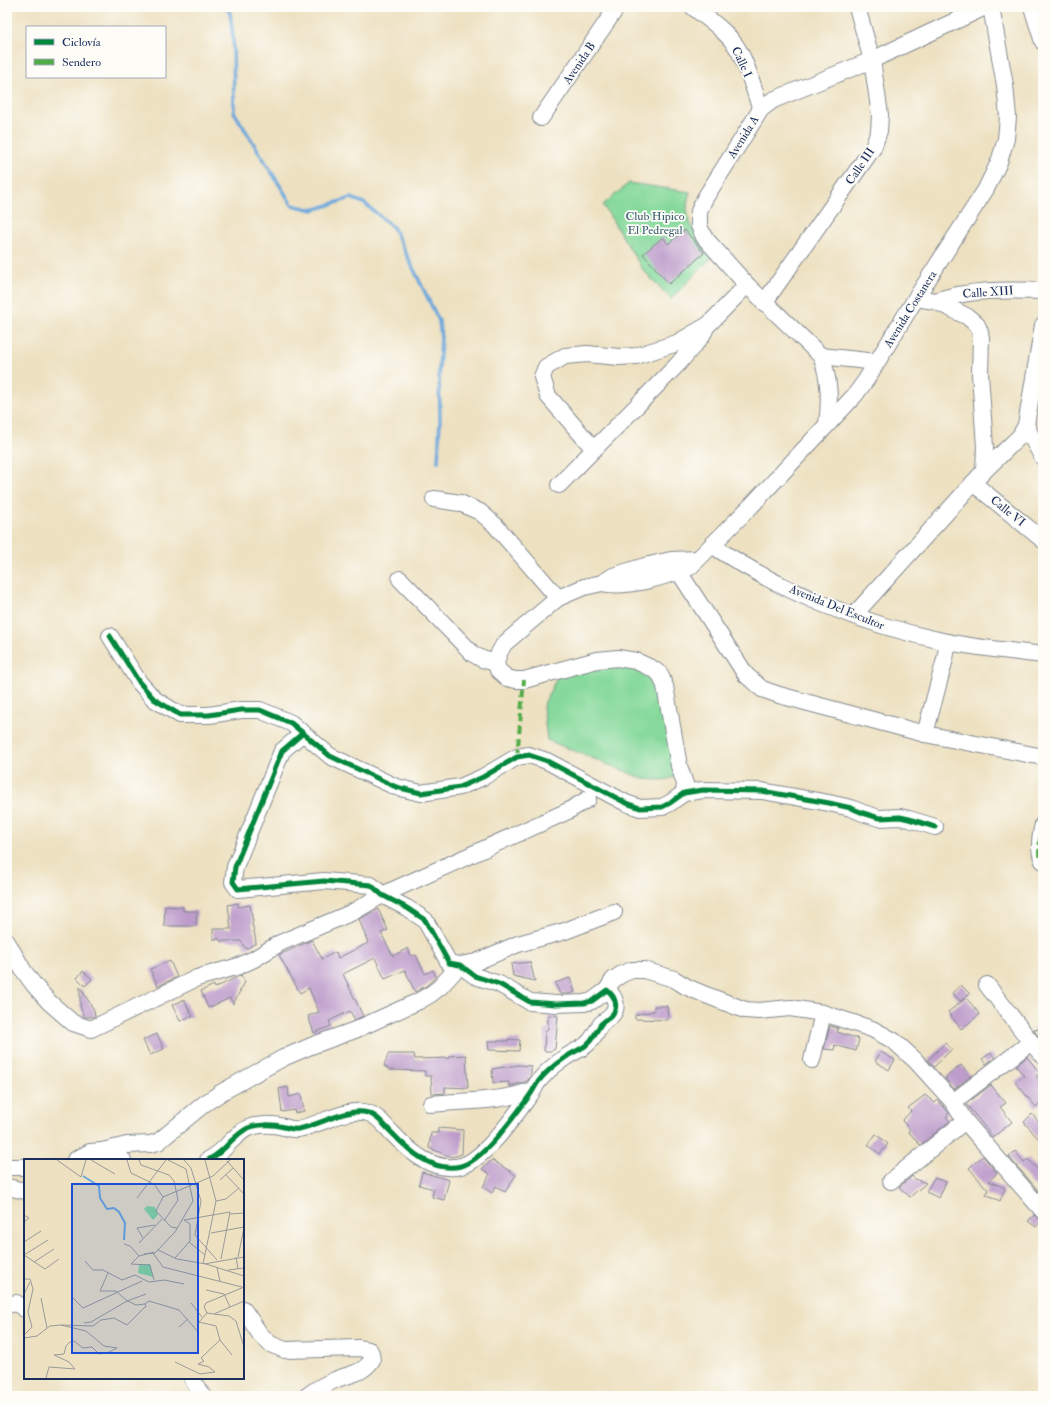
<svg xmlns="http://www.w3.org/2000/svg" width="1050" height="1403" font-family="'IM FELL Double Pica',serif">
<style>
.green{fill:#86d99b;stroke:#50847c}
.lines{fill:none;stroke-linecap:round;stroke-linejoin:round}
.stream{stroke:#6aa7dc;stroke-width:3.5}
.building{fill:#bd9ccb}
.minor-casing{stroke:#848890;stroke-width:18}
.minor{stroke:#fff;stroke-width:16}
.quiet{stroke:#52ab49;stroke-width:4;stroke-dasharray:8 4;stroke-linecap:butt}
.cycleway-casing{stroke:#fdfcf7;stroke-width:8}
.cycleway{stroke:#00873e;stroke-width:5}
.labels{text-anchor:middle;stroke-width:3.5;stroke-linejoin:round;paint-order:stroke}
.street-label{font-size:12px;fill:#1b2f5e;stroke:#fdfcf7}
.park-label{font-size:12px;fill:#365a6d;stroke:#fdfcf7}
.inset-river{fill:none;stroke:#6aa7dc;stroke-width:2}
.inset-road{fill:none;stroke:#999a99;stroke-width:1}
.view{fill:#1d4ed8;fill-opacity:0.15;stroke:#1d4ed8;stroke-width:2}
.inset-edge{fill:none;stroke:#1b2f5e;stroke-width:2}
</style>
<rect width="100%" height="100%" fill="#fdfcf7"/>
<filter id="ink" filterUnits="userSpaceOnUse"><feTurbulence type="fractalNoise" baseFrequency=".025" numOctaves="2"/><feDisplacementMap in="SourceGraphic" scale="8" xChannelSelector="R" yChannelSelector="G"/><feConvolveMatrix kernelMatrix="1 2 1 2 8 2 1 2 1" color-interpolation-filters="sRGB"/></filter>
<filter id="wash" filterUnits="userSpaceOnUse"><feTurbulence type="fractalNoise" baseFrequency=".012" numOctaves="4" result="noise"/><feDisplacementMap in="SourceGraphic" scale="16" xChannelSelector="R" yChannelSelector="G"/><feGaussianBlur stdDeviation="0.9" result="paint"/><feColorMatrix in="noise" values="0 0 0 0 0 0 0 0 0 0 0 0 0 0 0 0 0 1.4 0 .05"/><feComposite in="paint" operator="in"/></filter>
<g filter="url(#wash)">
<rect width="100%" height="100%" fill="#ede1c1"/>
<g class="green">
<path d="M629,183L690,192C689,196 687,202 687,207C688,227 701,242 714,255L671,299L643,270L603,205Z"/>
<path d="M597,659L656,667L678,774C669,782 656,780 644,779L547,740L543,706L561,669Z"/>
</g>
<g class="lines">
<polyline class="stream" points="225,7 230,13 233,37 234,112 292,205 313,210 351,198 364,203 393,227 439,321 441,338 439,370 440,419 438,462"/>
</g>
<g id="blocks">
<g class="building">
<polygon points="685,230 704,253 669,284 643,254 663,237 668,244"/>
<polygon points="238,903 238,907 250,905 253,922 252,923 255,936 256,943 246,949 241,941 220,941 220,939 213,939 213,929 231,929 228,905"/>
<polygon points="165,906 183,907 183,911 197,911 196,926 164,926"/>
<polygon points="378,909 388,930 381,933 393,956 408,948 411,956 416,955 425,974 433,970 436,977 426,986 415,992 405,970 385,979 375,958 343,974 363,1016 355,1020 350,1011 329,1021 331,1026 314,1033 308,1016 319,1012 309,988 300,993 279,955 312,940 322,959 336,952 338,958 368,943 359,919"/>
<polygon points="170,961 177,977 158,986 150,969"/>
<polygon points="530,962 535,981 513,976 511,964"/>
<polygon points="83,971 92,979 85,986 77,978"/>
<polygon points="241,975 245,982 233,1004 230,998 208,1008 201,991 214,985 215,988"/>
<polygon points="570,978 575,992 569,994 560,994 555,983"/>
<polygon points="961,985 970,994 960,1001 952,993"/>
<polygon points="80,987 94,1010 95,1017 84,1017 80,1006"/>
<polygon points="966,998 980,1014 961,1029 948,1012"/>
<polygon points="184,1000 193,1017 189,1017 180,1021 172,1005"/>
<polygon points="654,1006 667,1006 668,1020 635,1019 635,1015 654,1011"/>
<polygon points="548,1015 558,1016 555,1049 551,1051 544,1051 545,1031 548,1029"/>
<polygon points="830,1026 838,1028 837,1032 859,1039 856,1051 835,1045 834,1050 824,1049"/>
<polygon points="1033,1029 1043,1030 1043,1041 1038,1036"/>
<polygon points="157,1034 164,1049 150,1055 143,1040"/>
<polygon points="508,1039 520,1040 519,1051 489,1050 488,1041 508,1041"/>
<polygon points="945,1043 952,1049 934,1067 928,1060"/>
<polygon points="881,1052 895,1060 889,1070 875,1061"/>
<polygon points="991,1053 995,1058 986,1064 982,1059"/>
<polygon points="388,1054 414,1054 415,1059 449,1058 449,1056 466,1055 468,1088 445,1087 445,1093 432,1094 431,1076 425,1076 425,1071 390,1070 384,1066"/>
<polygon points="1027,1057 1040,1073 1036,1076 1043,1084 1043,1101 1036,1107 1015,1082 1024,1076 1016,1066"/>
<polygon points="519,1065 531,1066 531,1075 527,1081 514,1085 509,1086 509,1082 493,1083 492,1069"/>
<polygon points="961,1065 971,1076 954,1089 945,1078"/>
<polygon points="991,1085 1006,1103 1000,1107 1012,1122 993,1137 966,1104"/>
<polygon points="288,1087 289,1097 301,1094 304,1111 295,1113 294,1110 282,1112 279,1089"/>
<polygon points="925,1095 935,1103 938,1100 949,1113 946,1117 950,1121 920,1145 908,1131 910,1129 902,1121 911,1111 908,1108"/>
<polygon points="1032,1114 1043,1127 1043,1144 1024,1122"/>
<polygon points="438,1128 463,1130 462,1154 452,1157 429,1148 431,1133 438,1133"/>
<polygon points="876,1134 888,1144 880,1154 868,1145"/>
<polygon points="1015,1151 1024,1162 1028,1159 1043,1175 1043,1196 1009,1157"/>
<polygon points="983,1156 997,1173 989,1181 1005,1188 1000,1201 986,1194 988,1190 969,1168"/>
<polygon points="492,1160 516,1175 505,1192 496,1186 492,1193 483,1187 490,1174 482,1169"/>
<polygon points="422,1172 449,1180 444,1200 432,1197 434,1189 419,1185"/>
<polygon points="912,1176 915,1179 926,1183 910,1197 899,1187"/>
<polygon points="934,1178 946,1182 939,1198 926,1192"/>
<polygon points="1034,1215 1042,1220 1036,1227 1028,1221"/>
</g>
</g>
</g>
<g filter="url(#ink)">
<use href="#blocks" fill-opacity="0" stroke="#848890" stroke-width="1"/>
<g class="lines">
<defs>
<g id="minor">
<path d="M693,7C708,19 725,30 736,46C748,64 753,89 761,109"/>
<polyline points="1032,7 1043,42"/>
<polyline points="541,118 617,7"/>
<path d="M935,301C970,289 1006,290 1043,291"/>
<polyline points="764,303 873,148 879,131 880,115 872,60 857,7"/>
<polyline points="821,356 877,362"/>
<path d="M827,425C830,401 830,379 821,356L747,285L704,237L699,226V211L705,198L761,109L773,100L872,60L985,7"/>
<polyline points="1026,425 1033,440 1043,458"/>
<polyline points="594,449 548,396 542,377 546,367 565,356 587,354 619,357 636,356 677,343 708,325 747,285"/>
<polyline points="984,471 1020,436 1026,425 1043,325"/>
<polyline points="973,483 1043,540"/>
<polyline points="559,485 678,364 701,337 705,330"/>
<polyline points="434,499 460,503 480,512 495,525 558,598"/>
<path d="M712,545C781,592 865,625 947,642C978,648 1011,651 1043,655"/>
<polyline points="679,572 746,675 762,689 779,695 925,734 1043,757"/>
<polyline points="400,579 473,654 482,659 496,663"/>
<path d="M602,583C625,589 668,576 690,567L751,506L855,395L866,380L916,298L986,189L999,162L1006,139L1008,117L1005,85L991,7"/>
<polyline points="854,615 984,471 985,447 980,374 981,338 980,332 977,325 968,317 958,312 935,301 916,298"/>
<polyline points="110,636 139,682 154,699 180,715 209,715 241,710 260,710 291,723 330,756 396,787 421,793 460,787 483,777 517,757 529,755 547,761 626,803 640,808 662,807 670,803 684,793 703,790 762,791 829,803 851,808 863,813 879,818 900,817 909,819 935,827"/>
<polyline points="925,734 945,659 948,642"/>
<polyline points="684,793 685,784 679,766 665,686 660,674 653,669 636,661 618,658 597,660 524,680 516,680 507,678 498,670 496,663 499,653 504,644 558,598 584,587 602,583 613,576 645,566 671,560 698,559"/>
<path d="M1043,824C1040,837 1038,848 1043,861"/>
<polyline points="7,942 23,970 34,985 49,1002 73,1023 91,1029 197,978 239,966 254,959 280,943 353,912 382,895 568,811 588,799"/>
<polyline points="987,985 1031,1042 1043,1056"/>
<polyline points="607,990 613,980 622,974 632,970 644,970 674,979 687,987 706,995 745,1010 759,1011 790,1008 803,1010 823,1013 872,1029 894,1041 915,1060 953,1102 965,1121 1043,1211"/>
<polyline points="812,1060 823,1013"/>
<polyline points="953,1102 1031,1042"/>
<path d="M431,1104C465,1100 501,1103 534,1089"/>
<polyline points="75,1160 90,1152 102,1151 127,1145 150,1144 158,1142 204,1104 222,1092 283,1058 311,1046 355,1030 419,1001 431,994 440,987 460,965 476,962 518,944 565,931 614,912"/>
<polyline points="101,1160 113,1158 123,1160"/>
<path d="M208,1160C216,1156 225,1148 231,1141C236,1137 241,1131 248,1128C258,1124 273,1124 284,1127C288,1128 293,1130 298,1129C321,1125 346,1107 368,1113C378,1116 384,1125 391,1132C409,1151 433,1173 461,1166C484,1160 516,1114 530,1095C533,1091 535,1086 538,1082C548,1069 565,1056 580,1049C591,1044 595,1033 601,1024C604,1021 608,1019 611,1016C619,1008 616,997 607,990L592,1001L584,1003L556,1004L530,1002L499,984L475,976L460,965L449,963L425,920L407,908L382,895L371,885L324,881L238,889L233,882L235,867L282,751L303,733"/>
<polyline points="7,1167 25,1167"/>
<polyline points="891,1181 965,1121"/>
<polyline points="7,1187 25,1191"/>
<polyline points="7,1305 16,1303 25,1309"/>
<path d="M243,1309L260,1334L270,1344L285,1350L359,1348L369,1350L371,1353L372,1360C363,1374 349,1374 335,1380C325,1384 315,1390 307,1396"/>
<polyline points="192,1378 199,1391 203,1396"/>
</g>
</defs>
<use href="#minor" class="minor-casing"/>
<use href="#minor" class="minor"/>
<g class="quiet">
<polyline points="517,757 524,680"/>
<polyline points="1040,837 1039,853 1043,861"/>
</g>
<defs>
<g id="cycleway">
<polyline points="110,636 139,682 154,699 180,715 209,715 241,710 260,710 291,723 330,756 396,787 421,793 460,787 483,777 517,757 529,755 547,761 626,803 640,808 662,807 670,803 684,793 703,790 762,791 829,803 851,808 863,813 879,818 900,817 909,819 935,827"/>
<path d="M208,1160C216,1156 225,1148 231,1141C236,1137 241,1131 248,1128C258,1124 273,1124 284,1127C288,1128 293,1130 298,1129C321,1125 346,1107 368,1113C378,1116 384,1125 391,1132C409,1151 433,1173 461,1166C484,1160 516,1114 530,1095C533,1091 535,1086 538,1082C548,1069 565,1056 580,1049C591,1044 595,1033 601,1024C604,1021 608,1019 611,1016C619,1008 616,997 607,990L592,1001L584,1003L556,1004L530,1002L499,984L475,976L460,965L449,963L425,920L407,908L382,895L371,885L324,881L238,889L233,882L235,867L282,751L303,733"/>
</g>
</defs>
<use href="#cycleway" class="cycleway-casing"/>
<use href="#cycleway" class="cycleway"/>
</g>
</g>
<g class="labels">
<g class="street-label">
<text transform="translate(742 62) rotate(65)" y="4">Calle I</text>
<text transform="translate(579 63) rotate(-56)" y="4">Avenida B</text>
<text transform="translate(743 137) rotate(-58)" y="4">Avenida A</text>
<text transform="translate(860 166) rotate(-56)" y="4">Calle III</text>
<text transform="translate(988 292) rotate(-4)" y="4">Calle XIII</text>
<text transform="translate(910 309) rotate(-58)" y="4">Avenida Costanera</text>
<text transform="translate(1008 511) rotate(39)" y="4">Calle VI</text>
<text transform="translate(837 607) rotate(22)" y="4">Avenida Del Escultor</text>
</g>
<g class="park-label">
<text x="655" y="220">Club Hipico<tspan x="655" dy="14">El Pedregal</tspan></text>
</g>
</g>
<g transform="translate(24 1159)">
<rect width="220" height="220" fill="#ede1c1"/>
<path d="M123,47L131,48L134,56L129,61L120,50ZM126,105L129,118L114,114L115,106Z" fill="#86d99b"/>
<path class="inset-river" d="M59,17L75,27L76,39L83,50L90,49L95,53L101,64L100,81"/>
<path class="inset-road" d="M33,1L57,18L62,1M67,1L91,15M103,1L107,14L130,25L139,38M115,1L117,6L145,16L150,22L154,41L140,62M160,1L167,9L177,42L171,76M203,2L219,20M202,16L220,35M196,21L209,9M113,39L142,1M192,42L202,40L215,29M206,55L220,54M0,56L5,59L0,63M160,61L206,53L197,100M153,69L147,68L132,52L139,38L189,17L206,1M187,74L220,68M171,76L193,101M119,79L113,69L131,66M0,83L17,72M165,83L181,96M115,84L138,60M100,85L106,87L115,97M134,91L153,100L182,105L220,117M129,94L139,108L218,128M120,95L131,94L151,73L169,42L162,10L144,1M0,96L21,110L35,100M0,96L24,81M212,98L214,110M214,98L220,69M151,99L166,82V65L160,61M61,102L69,111H79L98,121L111,116L125,123L140,121L160,125M10,103L30,90M179,105L192,42L181,1M180,105L220,98M193,109L196,122M204,111L220,109M0,120H6L9,130L4,153L8,168L0,176M130,121L126,106L107,105L115,97L130,93M220,128L182,144L180,148L183,154L205,157L212,162L220,188M182,131L200,135M0,135L6,123M200,135L206,148M47,137L59,149L118,122M17,139L23,169M167,144L178,158M121,145L125,142L155,151L175,174M183,154L175,163L192,167L196,181L208,196M190,155L220,142M60,164L67,163L103,142L122,135M155,168L164,160M0,179L13,177L26,167L37,166M151,203L176,215L191,213L185,208L174,205L180,202L177,199L196,181M22,219L25,208L51,210L45,203L30,196L40,195L42,187L46,183L50,182L59,189L68,188L75,195L83,194L93,189L80,187L62,172L37,166L69,167L77,161L90,159L103,166L122,147L121,145L112,146L102,141L92,132H76L84,114"/>
<path class="view" d="M48,25H174V194H48Z"/>
<rect width="220" height="220" class="inset-edge"/>
</g>
<rect width="1050" height="1403" fill="none" stroke="#fdfcf7" stroke-width="24"/>
<rect x="26" y="26" width="140" height="52" fill="#fdfcf7" stroke="#a3aaba"/>
<rect x="34" y="39" width="20" height="6" fill="#00873e" stroke="#a3aaba"/>
<text x="62" y="46" font-size="12" fill="#1b2f5e">Ciclovía</text>
<rect x="34" y="59" width="20" height="6" fill="#52ab49" stroke="#a3aaba"/>
<text x="62" y="66" font-size="12" fill="#1b2f5e">Sendero</text>
</svg>
